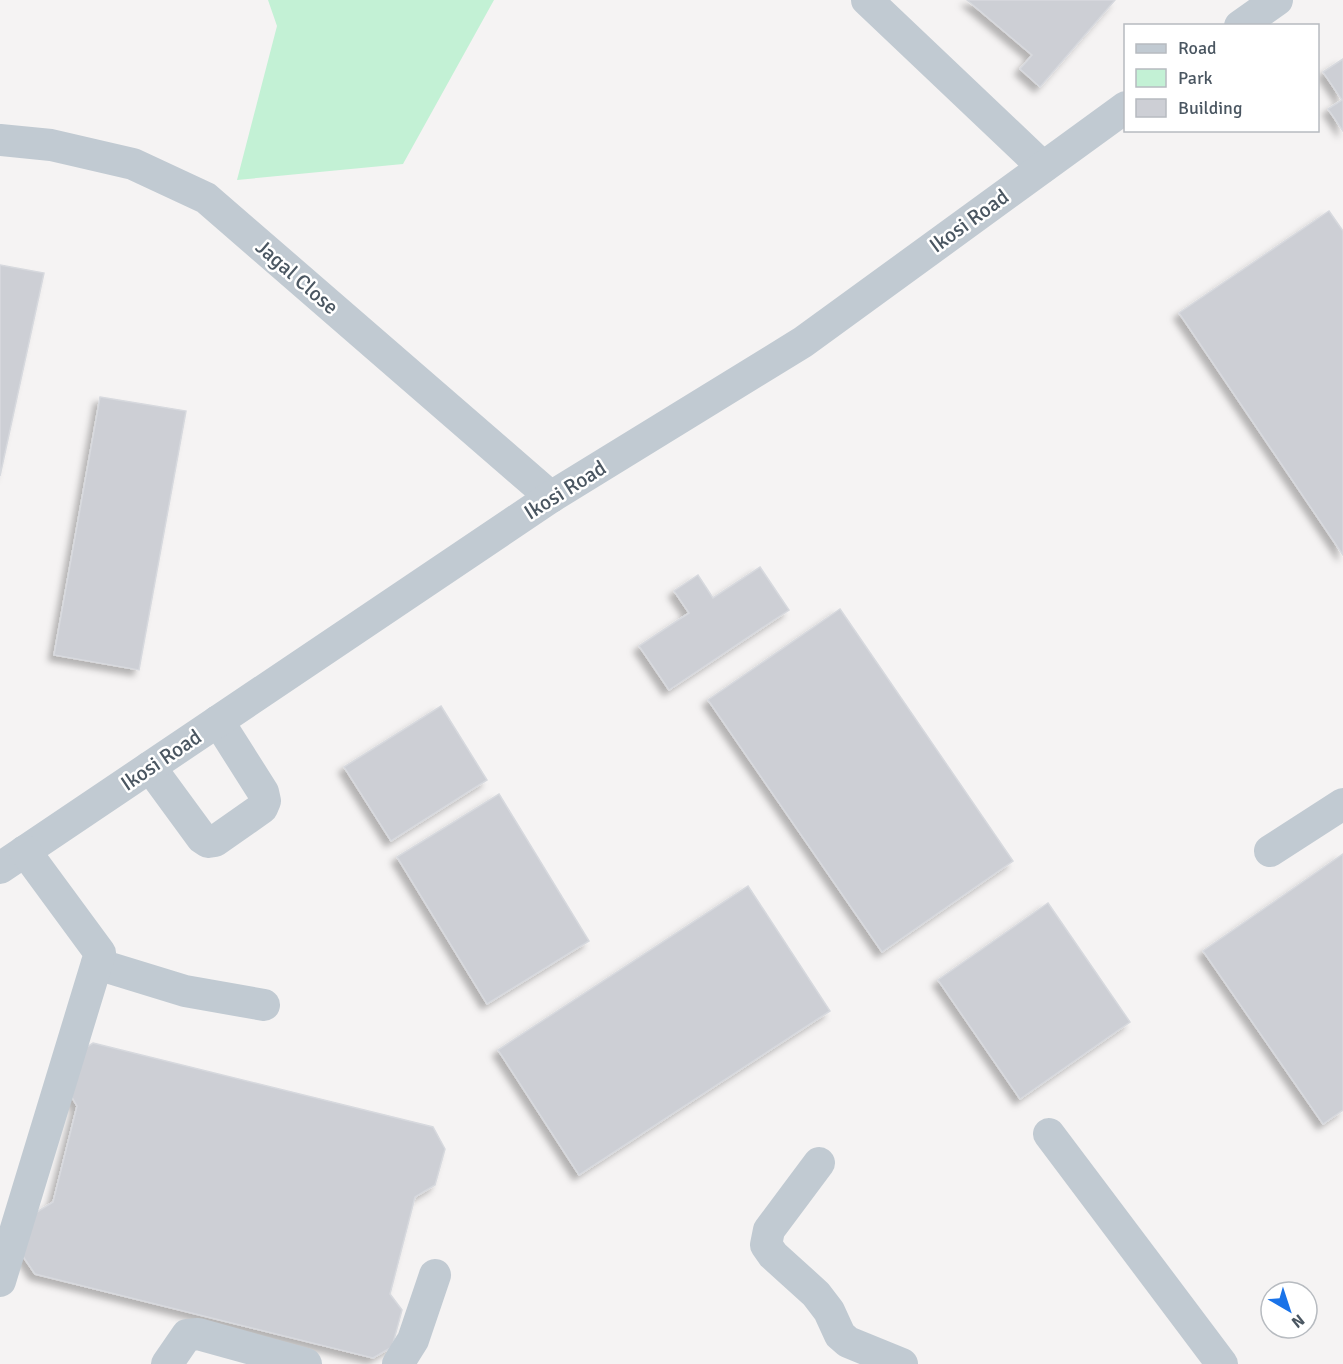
<svg xmlns="http://www.w3.org/2000/svg" width="1343" height="1364" font-family="Signika,sans-serif">
<style>
.green{fill:#c3f1d5}
.building{fill:#cdcfd5;stroke:#d7d9de;stroke-width:1.5;filter:url(#shadow)}
.lines{fill:none;stroke-linecap:round;stroke-linejoin:round}
.minor{stroke:#c1cad2;stroke-width:32}
.labels{text-anchor:middle;stroke-width:5;stroke-linejoin:round;paint-order:stroke}
.street-label{font-size:21px;fill:#4a5661;stroke:#fff}
</style>
<defs>
<filter id="shadow"><feDropShadow dx="-5.5" dy="5.5" stdDeviation="3" flood-color="#0004"/></filter>
</defs>
<rect width="100%" height="100%" fill="#f5f3f3"/>
<polygon class="green" points="268,0 494,0 403,164 237,180 277,26"/>
<g class="building">
<polygon points="967,0 1115,0 1040,87 1020,69 1032,55"/>
<polygon points="1343,59 1343,131 1328,109 1342,100 1323,72"/>
<polygon points="1329,211 1343,231 1343,555 1179,313"/>
<polygon points="0,265 44,273 0,476"/>
<polygon points="100,397 186,411 139,670 54,655"/>
<polygon points="760,567 789,610 669,690 639,646 689,613 674,591 698,575 713,598"/>
<polygon points="840,609 1013,861 882,952 708,700"/>
<polygon points="441,706 487,780 391,841 344,767"/>
<polygon points="499,794 589,941 487,1004 397,857"/>
<polygon points="1343,854 1343,1110 1323,1124 1203,951"/>
<polygon points="748,886 830,1011 579,1175 498,1050"/>
<polygon points="1048,903 1130,1022 1020,1099 938,980"/>
<polygon points="93,1043 433,1127 445,1149 435,1185 415,1197 390,1294 402,1310 392,1347 373,1358 35,1274 20,1252 29,1217 53,1202 77,1106 66,1087 73,1056"/>
</g>
<g class="lines">
<g class="minor">
<polyline points="867,0 1043,167"/>
<polyline points="1240,26 1277,0"/>
<polyline points="0,140 51,145 133,164 206,198 551,497"/>
<polyline points="150,767 202,838 208,842 215,841 262,808 265,801 263,792 218,721"/>
<polyline points="1270,851 1343,804"/>
<polyline points="0,868 551,497 803,342 1126,107"/>
<polyline points="97,964 185,991 264,1005"/>
<polyline points="1049,1134 1222,1364"/>
<polyline points="819,1163 769,1230 766,1245 773,1255 816,1294 829,1311 840,1335 848,1342 902,1364"/>
<polyline points="0,1281 100,953 25,851"/>
<polyline points="167,1364 187,1335 198,1334 306,1364"/>
<polyline points="398,1364 413,1340 435,1275"/>
</g>
</g>
<g class="labels">
<g class="street-label">
<text transform="translate(969 221) rotate(-36)" y="7">Ikosi Road</text>
<text transform="translate(297 277) rotate(41)" y="7">Jagal Close</text>
<text transform="translate(565 490) rotate(-32)" y="7">Ikosi Road</text>
<text transform="translate(161 760) rotate(-34)" y="7">Ikosi Road</text>
</g>
</g>
<rect x="1124" y="24" width="195" height="108" fill="#ffffff" stroke="#b7bbc0" stroke-width="1.5"/>
<rect x="1136" y="44" width="30" height="9" fill="#c1cad2" stroke="#b7bbc0" stroke-width="1.5"/>
<text x="1178" y="54" font-size="18" fill="#4a5661">Road</text>
<rect x="1136" y="69" width="30" height="18" fill="#c3f1d5" stroke="#b7bbc0" stroke-width="1.5"/>
<text x="1178" y="84" font-size="18" fill="#4a5661">Park</text>
<rect x="1136" y="99" width="30" height="18" fill="#cdcfd5" stroke="#b7bbc0" stroke-width="1.5"/>
<text x="1178" y="114" font-size="18" fill="#4a5661">Building</text>
<g transform="translate(1289 1310) rotate(141)"><circle r="28" fill="#ffffff" stroke="#b7bbc0" stroke-width="1.5"/>
<path d="M0-4.5L10 22L0 15L-10 22Z" fill="#1a73e8"/>
<text y="-9" font-size="16" font-weight="bold" text-anchor="middle" fill="#4a5661">N</text>
</g>
</svg>
